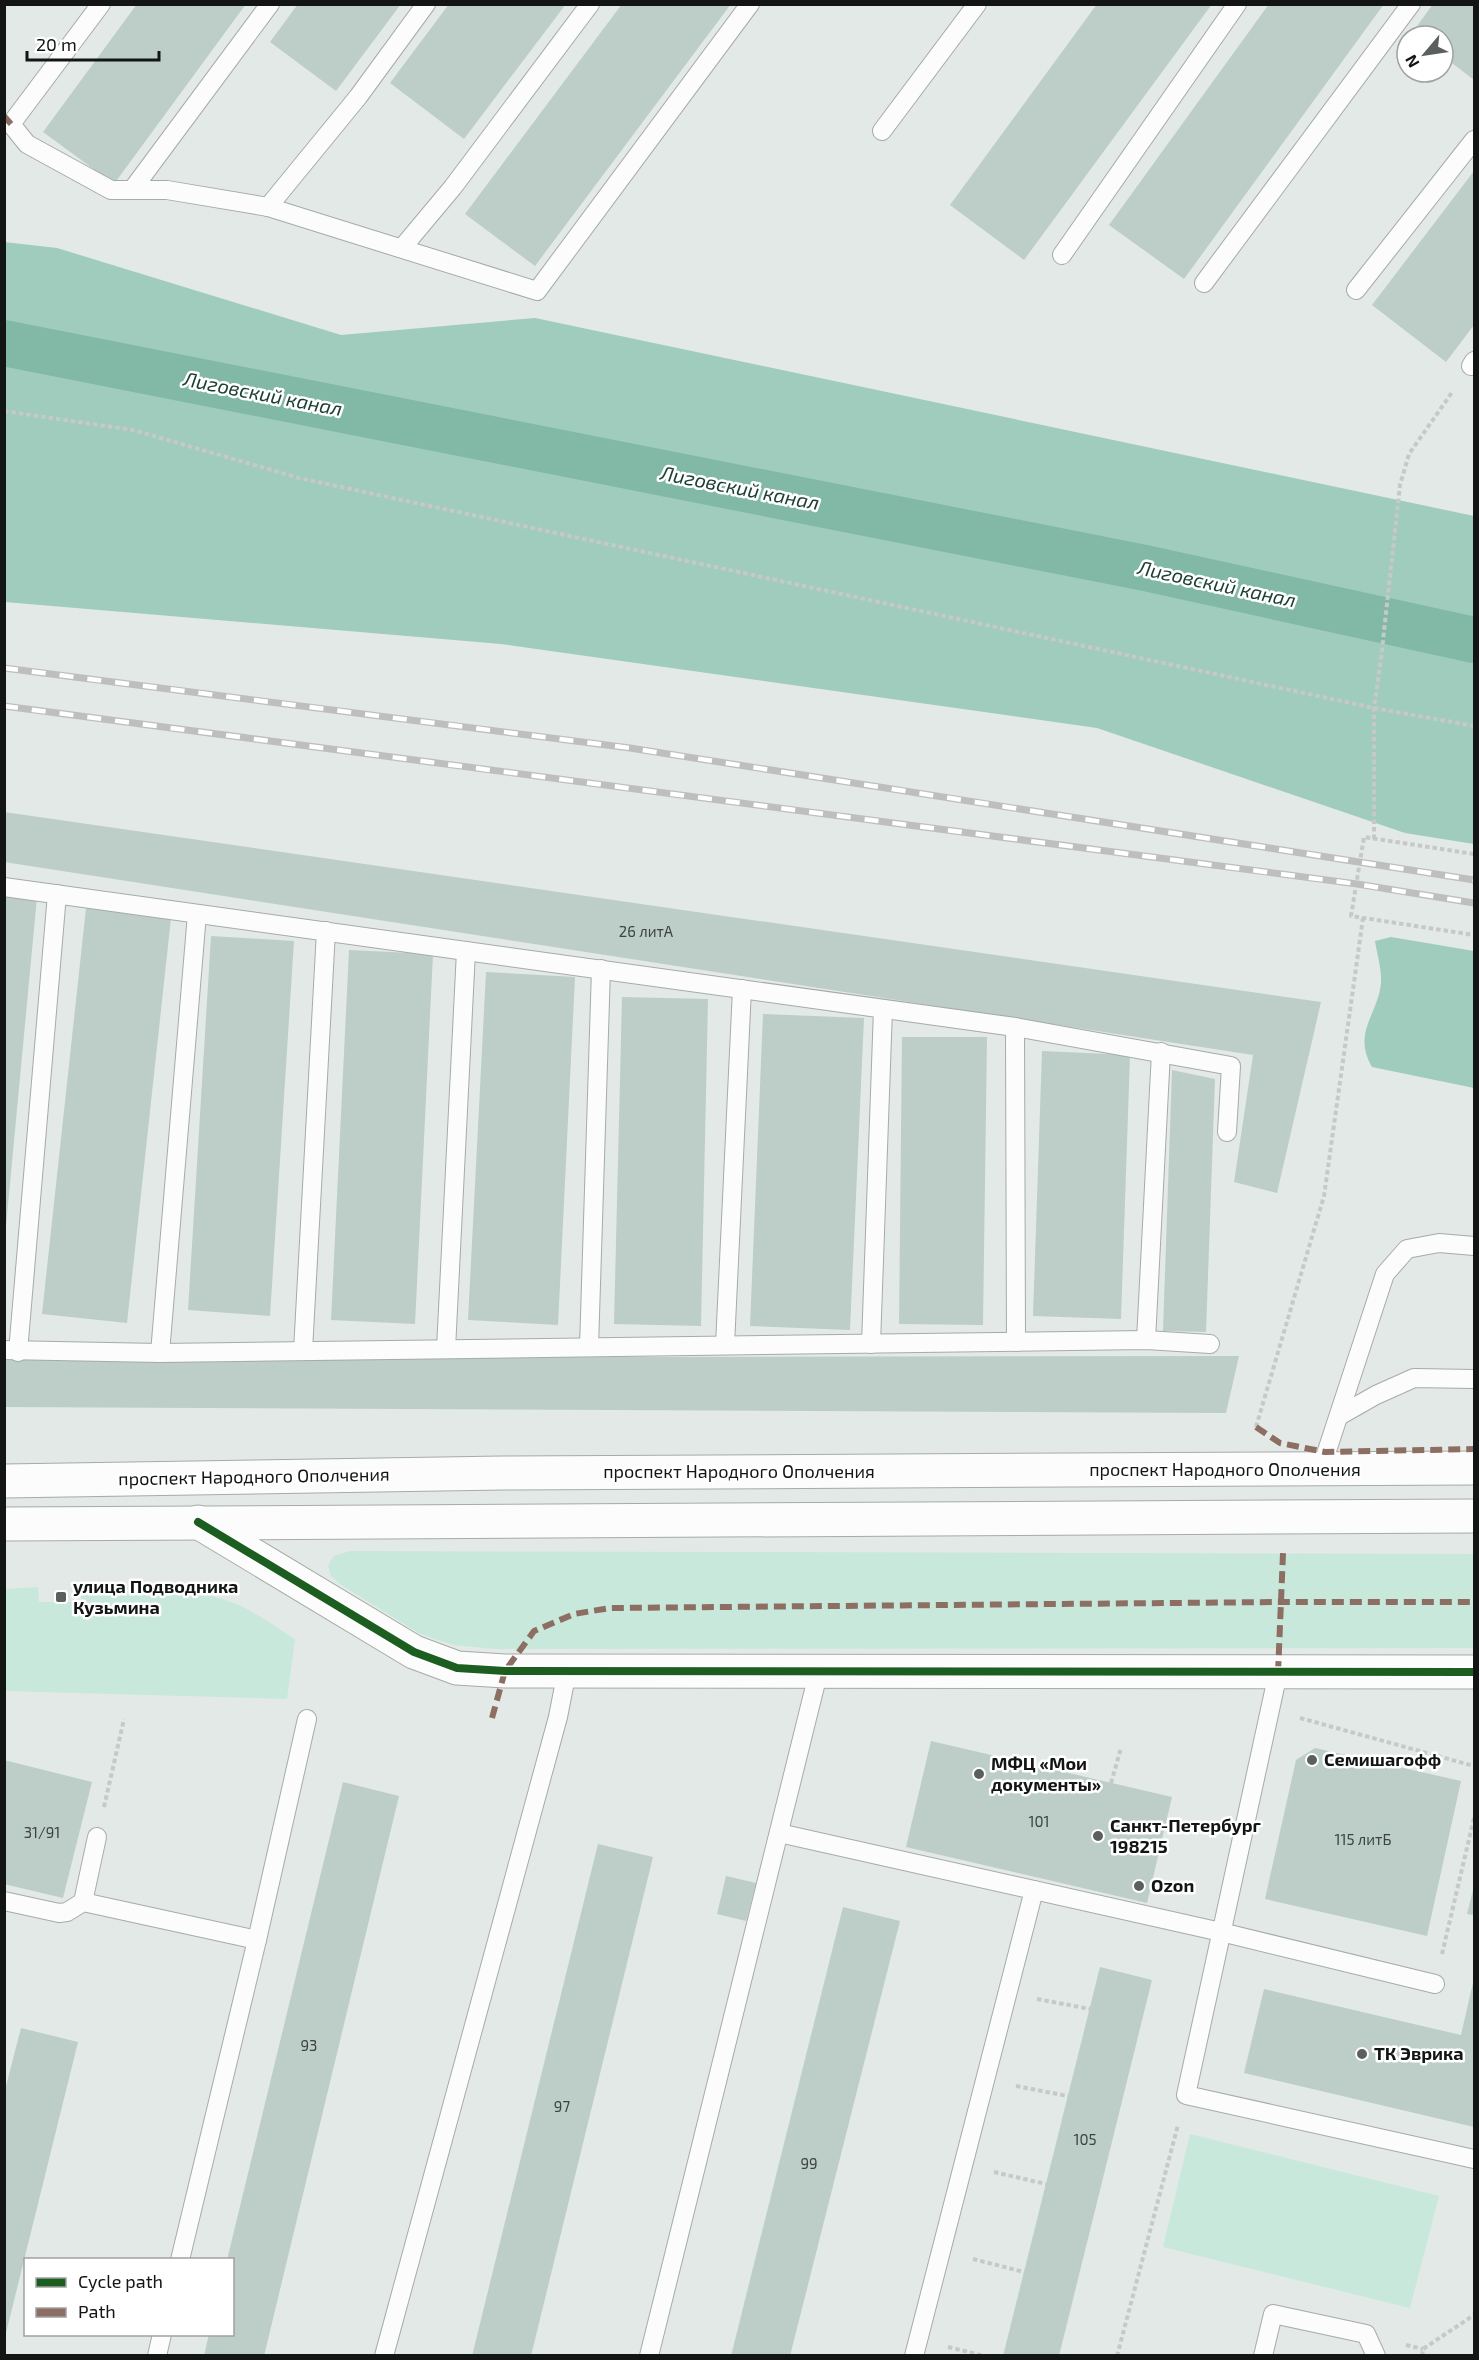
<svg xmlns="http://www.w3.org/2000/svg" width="1479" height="2360" font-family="'Exo 2',sans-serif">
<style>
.green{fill:#c9e8dc}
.forest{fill:#9fccbc}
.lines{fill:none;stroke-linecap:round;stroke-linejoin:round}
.canal{stroke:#82b9a6;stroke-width:46}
.building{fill:#bccec7}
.service-casing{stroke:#a6aba8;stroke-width:20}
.minor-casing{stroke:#a6aba8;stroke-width:35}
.secondary-casing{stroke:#a6aba8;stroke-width:35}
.path{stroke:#c6c9c8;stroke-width:4;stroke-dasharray:4.5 3;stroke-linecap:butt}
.service{stroke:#fbfcfb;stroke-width:18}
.minor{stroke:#fbfcfb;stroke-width:33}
.secondary{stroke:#fbfcfb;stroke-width:33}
.rail-casing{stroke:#bebebe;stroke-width:7}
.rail{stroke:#fff;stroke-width:4.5;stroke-dasharray:14;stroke-linecap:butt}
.quiet{stroke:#8d6e63;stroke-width:6;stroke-dasharray:12 6;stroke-linecap:butt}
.cycleway-casing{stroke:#fff;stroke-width:11}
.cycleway{stroke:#1b5e20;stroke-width:8}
.poi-dot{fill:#5b5f5e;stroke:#fff;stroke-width:2}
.labels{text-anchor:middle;stroke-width:5;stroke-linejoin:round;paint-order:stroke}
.number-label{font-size:15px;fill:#3c4341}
.street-label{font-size:18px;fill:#121514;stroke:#fff}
.poi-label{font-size:18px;font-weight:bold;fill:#121514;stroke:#fff;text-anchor:start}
.water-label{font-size:20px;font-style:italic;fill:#1a3e32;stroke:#fff}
</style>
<rect width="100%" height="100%" fill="#e3e9e6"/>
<g class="green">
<polygon points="350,1551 1474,1554 1474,1648 496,1649 453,1645 420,1634 340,1584 331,1576 328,1566 334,1556"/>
<path d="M82,1586C136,1586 188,1584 239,1605C258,1614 277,1628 295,1639L287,1699L5,1691V1589L38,1587L39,1602H81Z"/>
<polygon points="1190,2134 1439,2196 1410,2308 1163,2247"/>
</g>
<g class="forest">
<polygon points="4,242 57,248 341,335 535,318 1474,516 1474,844 1405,833 1097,728 501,644 5,602"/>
<path d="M1391,937L1474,951V1088L1372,1067C1352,1032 1378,1015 1381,983C1382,970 1377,954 1375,941Z"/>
</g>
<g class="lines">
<polyline class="canal" points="4,343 1145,568 1474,640"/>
</g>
<g class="building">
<polygon points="137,4 246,4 114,184 43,132"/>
<polygon points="298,4 401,4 336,91 270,42"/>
<polygon points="449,4 566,4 464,139 390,83"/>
<polygon points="622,4 731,4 535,266 465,214"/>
<polygon points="1097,4 1212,4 1024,260 950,205"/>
<polygon points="1269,4 1384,4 1184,279 1109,225"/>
<polygon points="1433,4 1474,4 1474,80 1443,56 1443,36 1416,36 1412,33"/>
<polygon points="1474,171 1474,325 1446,362 1372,305"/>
<polygon points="4,812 1321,1002 1277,1193 1234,1182 1253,1055 4,862"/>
<polygon points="4,893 37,897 6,1226 4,1226"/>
<polygon points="86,908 171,918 127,1323 42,1314"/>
<polygon points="211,936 294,941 270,1316 188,1310"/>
<polygon points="349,950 433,954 415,1324 331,1320"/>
<polygon points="486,972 575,977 558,1325 468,1320"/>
<polygon points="622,997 708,999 701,1326 614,1324"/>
<polygon points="763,1014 864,1018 850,1330 750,1326"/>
<polygon points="902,1037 987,1037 983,1325 899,1324"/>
<polygon points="1042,1051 1130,1055 1121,1319 1033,1316"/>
<polygon points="1172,1070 1215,1079 1206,1332 1163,1331"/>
<polygon points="1239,1356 1226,1413 4,1407 4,1358"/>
<polygon points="931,1741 1172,1797 1147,1903 906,1847"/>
<polygon points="1315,1748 1461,1781 1427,1936 1265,1899 1296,1760"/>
<polygon points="4,1760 92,1782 63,1898 4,1884"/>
<polygon points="343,1782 399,1796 264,2356 204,2356 209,2334 232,2334 232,2260 227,2260"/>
<polygon points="598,1844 653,1857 531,2356 472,2356"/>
<polygon points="726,1876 756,1883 746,1921 717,1914"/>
<polygon points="1474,1886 1474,1915 1467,1914"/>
<polygon points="843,1907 900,1921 790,2356 731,2356"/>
<polygon points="1100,1967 1152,1980 1059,2356 1003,2356"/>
<polygon points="1474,1978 1474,2127 1244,2073 1264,1989 1461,2035"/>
<polygon points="21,2028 78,2042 5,2337 4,2094"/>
</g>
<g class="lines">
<defs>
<g id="service">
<polyline points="101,4 11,124 27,144 111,190 167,190 268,207 537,291 750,4"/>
<polyline points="882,131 977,4"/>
<polyline points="132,190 270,4"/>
<polyline points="268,207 358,97 426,4"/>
<polyline points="402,248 453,187 590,4"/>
<polyline points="1062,255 1237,4"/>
<polyline points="1204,283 1411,4"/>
<polyline points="1356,290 1474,140"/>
<polyline points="1471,366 1474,361"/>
<polyline points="4,887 1015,1027 1231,1066 1227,1132"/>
<polyline points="1015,1027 1016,1342"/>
<polyline points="1146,1340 1161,1052"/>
<polyline points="871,1344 883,1009"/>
<polyline points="725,1345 742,989"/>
<polyline points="589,1347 601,969"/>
<polyline points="446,1349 466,951"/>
<polyline points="4,1350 160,1353 1146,1340 1210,1344"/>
<polyline points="303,1351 326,931"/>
<polyline points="18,1352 57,894"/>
<polyline points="160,1353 197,914"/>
<polyline points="1339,1416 1376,1395 1414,1378 1474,1379"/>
<polyline points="1321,1469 1385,1274 1407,1249 1439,1243 1474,1246"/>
<polyline points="1278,1673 1186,2095 1474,2159"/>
<polyline points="779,1833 1221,1932 1435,1984"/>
<polyline points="4,1901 59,1913 67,1912 83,1902 257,1940"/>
<polyline points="83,1902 97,1837"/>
<polyline points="180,2260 257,1940 307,1719"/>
<polyline points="157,2356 162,2334"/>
<polyline points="384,2356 558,1717 567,1671"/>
<polyline points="649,2356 819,1670"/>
<polyline points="914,2356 1034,1890"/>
<polyline points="1263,2356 1273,2314 1366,2334 1376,2356"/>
</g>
<polyline id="minor" points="198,1522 414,1652 457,1668 505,1671 1474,1672"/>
<g id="secondary">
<polyline points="4,1481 503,1473 1474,1468"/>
<polyline points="4,1524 1474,1516"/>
</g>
</defs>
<use href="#service" class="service-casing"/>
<use href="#minor" class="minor-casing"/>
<use href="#secondary" class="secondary-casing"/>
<g class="path">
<polyline points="4,411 133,430 299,478 1374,708 1474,726"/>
<polyline points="1374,839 1374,708 1381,659 1400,485 1409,454 1453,391"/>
<polyline points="1474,854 1364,837 1351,916 1474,935"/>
<polyline points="1256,1427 1324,1196 1363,918"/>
<polyline points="1300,1718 1474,1766"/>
<polyline points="1111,1783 1121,1748"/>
<polyline points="104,1807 124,1719"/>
<polyline points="1442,1954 1474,1818"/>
<polyline points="1037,1999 1090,2009"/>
<polyline points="1016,2086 1068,2096"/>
<polyline points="994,2172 1046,2184"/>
<polyline points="973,2259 1024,2272"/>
<polyline points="1406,2345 1423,2349"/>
<polyline points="948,2347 985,2356"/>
<polyline points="1117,2356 1178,2125"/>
<polyline points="1422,2356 1423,2349 1474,2315"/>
</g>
<use href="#service" class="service"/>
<use href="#minor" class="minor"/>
<use href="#secondary" class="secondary"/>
<defs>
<g id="rail">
<polyline points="4,668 630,748 1474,880"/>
<polyline points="4,706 1357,884 1474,903"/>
</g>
</defs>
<use href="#rail" class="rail-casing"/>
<use href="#rail" class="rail"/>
<g class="quiet">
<polyline points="4,116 11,124"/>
<polyline points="1256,1427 1280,1443 1325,1452 1474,1449"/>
<polyline points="1278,1673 1283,1553"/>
<polyline points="492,1718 505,1671 534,1631 574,1614 610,1608 1281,1602 1474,1602"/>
</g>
<defs>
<polyline id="cycleway" points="198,1522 414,1652 457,1668 505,1671 1474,1672"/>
</defs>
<use href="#cycleway" class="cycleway-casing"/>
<use href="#cycleway" class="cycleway"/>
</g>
<g class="poi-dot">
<rect x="55" y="1591" width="12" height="12" rx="3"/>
<circle cx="1312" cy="1760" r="6"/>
<circle cx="979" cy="1774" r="6"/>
<circle cx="1098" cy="1836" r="6"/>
<circle cx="1139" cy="1886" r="6"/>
<circle cx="1362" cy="2054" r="6"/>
</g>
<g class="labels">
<g class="number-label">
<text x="646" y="937">26 литА</text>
<text x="1039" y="1827">101</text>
<text x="42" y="1838">31/91</text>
<text x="1363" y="1845">115 литБ</text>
<text x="309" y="2051">93</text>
<text x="562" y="2112">97</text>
<text x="1085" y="2145">105</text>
<text x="809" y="2169">99</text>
</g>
<g class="street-label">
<text x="1225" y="1476">проспект Народного Ополчения</text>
<text x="739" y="1478">проспект Народного Ополчения</text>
<text transform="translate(254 1477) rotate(-1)" y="6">проспект Народного Ополчения</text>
</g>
<g class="poi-label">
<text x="73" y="1593">улица Подводника<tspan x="73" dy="21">Кузьмина</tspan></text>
<text x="1324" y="1766">Семишагофф</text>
<text x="991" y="1770">МФЦ «Мои<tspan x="991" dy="21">документы»</tspan></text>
<text x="1110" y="1832">Санкт-Петербург<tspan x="1110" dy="21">198215</tspan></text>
<text x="1151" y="1892">Ozon</text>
<text x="1374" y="2060">ТК Эврика</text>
</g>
<g class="water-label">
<text transform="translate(263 394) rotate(11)" y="7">Лиговский канал</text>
<text transform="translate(740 488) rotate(11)" y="7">Лиговский канал</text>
<text transform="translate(1217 584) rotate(12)" y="7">Лиговский канал</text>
</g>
</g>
<rect width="1479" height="2360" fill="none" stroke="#121514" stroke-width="12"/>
<rect x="24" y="2258" width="210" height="78" fill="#ffffff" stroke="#a0a1a1" stroke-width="1.5"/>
<rect x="36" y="2278" width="30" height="9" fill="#1b5e20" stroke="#a0a1a1" stroke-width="1.5"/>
<text x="78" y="2288" font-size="18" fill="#121514">Cycle path</text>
<rect x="36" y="2308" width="30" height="9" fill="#8d6e63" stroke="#a0a1a1" stroke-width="1.5"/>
<text x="78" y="2318" font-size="18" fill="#121514">Path</text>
<g transform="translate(1425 54) rotate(241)"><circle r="28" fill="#ffffff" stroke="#a0a1a1" stroke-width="1.5"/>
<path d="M0-4.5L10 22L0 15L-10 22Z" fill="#5b5f5e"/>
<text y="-9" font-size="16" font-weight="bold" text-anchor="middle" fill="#121514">N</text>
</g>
<path d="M27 51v9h132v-9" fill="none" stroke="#121514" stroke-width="3"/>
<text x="36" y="51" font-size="18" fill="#121514" stroke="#ffffff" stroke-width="4.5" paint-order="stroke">20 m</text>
</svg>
